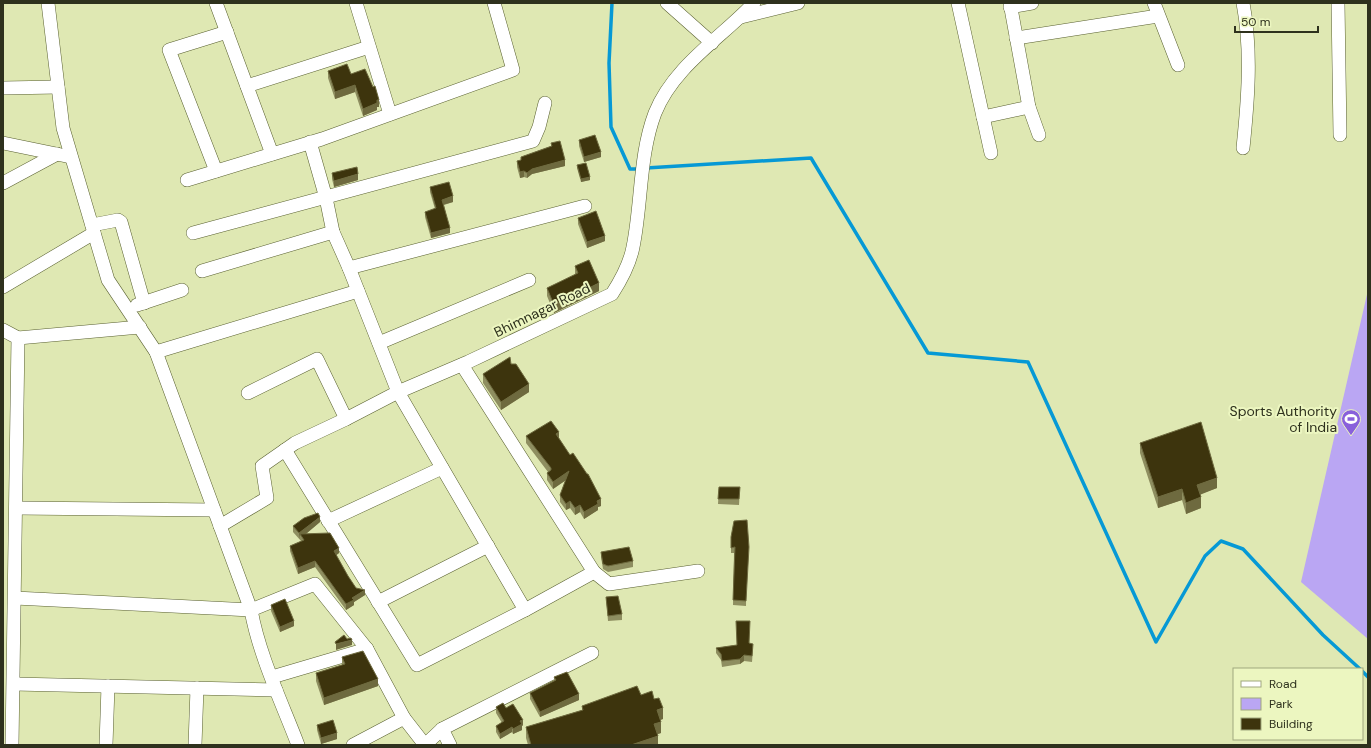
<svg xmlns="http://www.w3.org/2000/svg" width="1371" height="748" font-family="'DM Sans',sans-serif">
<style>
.green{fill:#baa6f3}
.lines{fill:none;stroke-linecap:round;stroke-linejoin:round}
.stream{stroke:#0699d5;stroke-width:3.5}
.minor-casing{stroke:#596030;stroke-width:14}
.minor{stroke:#fff;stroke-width:13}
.wall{fill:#8e8e60}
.shaded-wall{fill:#6e6a3f}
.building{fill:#3d340d;stroke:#6e6a3f}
.labels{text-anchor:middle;stroke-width:4;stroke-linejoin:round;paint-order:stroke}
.street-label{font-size:14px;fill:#2e311d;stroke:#ecf6c0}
.poi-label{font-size:14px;fill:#2e311d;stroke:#ecf6c0;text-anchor:end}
</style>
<rect width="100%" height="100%" fill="#dfe8b3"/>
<polygon class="green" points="1368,290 1368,639 1301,582"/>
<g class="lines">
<g class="stream">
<polyline points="612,3 609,63 611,127 630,169 639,169"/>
<polyline points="646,168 811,158 928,353 1028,362 1156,642 1205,556 1221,541 1243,549 1323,635 1360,669"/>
<polyline points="1362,671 1368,677"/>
</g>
<defs>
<g id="minor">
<path d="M48,3L63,128L108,280L156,352L251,610C259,655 282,703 298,745"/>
<polyline points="216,3 272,154"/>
<polyline points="356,3 390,114"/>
<polyline points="667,3 712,43"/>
<polyline points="958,3 991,153"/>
<polyline points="1010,3 1029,107 1039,135"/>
<polyline points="1154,3 1178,65"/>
<polyline points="1338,3 1340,135"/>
<polyline points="1010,7 1032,3"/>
<polyline points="741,17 798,3"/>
<polyline points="1016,38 1158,16"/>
<polyline points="247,86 369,47"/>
<polyline points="3,88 58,87"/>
<polyline points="983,117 1029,107"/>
<polyline points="310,142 326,198 333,232 349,268 398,392 525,610"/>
<polyline points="3,143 71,157"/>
<path d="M1243,148C1248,100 1252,51 1243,3"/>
<polyline points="216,171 169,50 227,32"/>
<polyline points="187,180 322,139 513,70 494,3"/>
<polyline points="3,183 57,154"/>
<polyline points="92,225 118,220 121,222 144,303"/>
<polyline points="193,233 533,141 539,127 545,103"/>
<polyline points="349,268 585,206"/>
<polyline points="202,271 333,232"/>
<polyline points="3,287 94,233"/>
<polyline points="137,305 182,290"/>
<polyline points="3,330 18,338 12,745"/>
<polyline points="18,338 140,327"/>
<polyline points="379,343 529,280"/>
<polyline points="156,352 358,291"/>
<polyline points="462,365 594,572 609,584 698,571"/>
<polyline points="248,393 317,359 346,419"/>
<polyline points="285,450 417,665 525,610 594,572"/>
<polyline points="16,508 214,510"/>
<polyline points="328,521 442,468"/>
<path d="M220,526L267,498L262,466L295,443L346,419L398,392L468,362L612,294C621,280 630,263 633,247C642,203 639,155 655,113C674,66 721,38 754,3"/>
<polyline points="15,598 251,610 315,584 367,649 404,718 425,745 442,729"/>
<polyline points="378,602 488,546"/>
<polyline points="272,677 367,649"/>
<polyline points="14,684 276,690"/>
<polyline points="106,745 108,686"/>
<polyline points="195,745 197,688"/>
<polyline points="353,745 404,718"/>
<polyline points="450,745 442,729 592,653"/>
</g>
</defs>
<use href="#minor" class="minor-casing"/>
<use href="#minor" class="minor"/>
</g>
<g class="wall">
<polygon points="328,71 351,74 379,107 377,107 377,110 363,116 355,92 335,99 328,78"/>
<polygon points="579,140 601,157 584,162 579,146"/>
<polygon points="551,143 565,166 532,174 527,178 524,177 520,178 517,167 517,161 521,160 521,157 551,146"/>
<polygon points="577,165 590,180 581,182 577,168"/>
<polygon points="332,173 358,180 334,187 332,179"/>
<polygon points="430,187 453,202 444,205 450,233 431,238 425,217 425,212 435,209 430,192"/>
<polygon points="578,218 605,241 587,248 578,224"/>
<polygon points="575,266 599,291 554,313 547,296 547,288 575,275"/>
<polygon points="511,364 529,392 501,410 483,383 483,374"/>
<polygon points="526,436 559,438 601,506 598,507 598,510 584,519 580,512 575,515 570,508 566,510 560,502 560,495 566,480 553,489 547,480 547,473 548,472 526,443"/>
<polygon points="1140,443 1217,488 1200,494 1201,508 1186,514 1182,500 1158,508 1140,453"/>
<polygon points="719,487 740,487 739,505 718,504"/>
<polygon points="747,520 746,606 733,605 734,553 731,553 731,537"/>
<polygon points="320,522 306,534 339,553 336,555 348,576 356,588 365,595 354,602 354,605 346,610 315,567 298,574 290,551 290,546 301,541 293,532 293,526"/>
<polygon points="601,552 633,561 633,567 608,572 603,569 601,557"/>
<polygon points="606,597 622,614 622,620 608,621"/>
<polygon points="271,605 294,626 280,632 271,611"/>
<polygon points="749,643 753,649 752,662 744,661 740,664 722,667 721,660 716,653 716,648"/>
<polygon points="342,657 378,686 324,705 316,681 316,673 342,665"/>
<polygon points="554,677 579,700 540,717 530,699 530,693 554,680"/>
<polygon points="641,695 654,699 663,719 660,720 661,733 658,734 658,745 528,745 526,738 526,727 582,710 582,706"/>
<polygon points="496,707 506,708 523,725 522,726 522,730 513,734 512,732 500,739 496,732 496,726 502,723 496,713"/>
<polygon points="317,725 337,739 321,744 317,730"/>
</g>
<g class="shaded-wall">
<polygon points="355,85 355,92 335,99 335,92"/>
<polygon points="377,100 379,100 379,107 377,107 377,110 363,116 363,109"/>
<polygon points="601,152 601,157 584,162 584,157"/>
<polygon points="565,160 565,166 532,174 527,178 527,173 532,169"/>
<polygon points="524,171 524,177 520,178 520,172"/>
<polygon points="358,174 358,180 334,187 334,181"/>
<polygon points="590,177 590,180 581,182 581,179"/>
<polygon points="453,196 453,202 442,205 442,200"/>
<polygon points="450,228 450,233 431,238 431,233"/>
<polygon points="605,236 605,241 587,248 587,242"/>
<polygon points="599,283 599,291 554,313 554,305"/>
<polygon points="529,384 529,392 501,410 501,402"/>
<polygon points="559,432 559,439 556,434"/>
<polygon points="569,471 569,478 553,489 553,482"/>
<polygon points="1217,478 1217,488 1197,496 1197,485"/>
<polygon points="1182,489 1182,500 1158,508 1158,497"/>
<polygon points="1201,497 1201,508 1186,514 1186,503"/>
<polygon points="601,499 601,506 598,507 598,510 584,519 584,512 597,501"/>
<polygon points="570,501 570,508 566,510 566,504"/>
<polygon points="580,505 580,512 575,515 575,508"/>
<polygon points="320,517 320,522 302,537 300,534 299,539 299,533"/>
<polygon points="339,548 339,553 334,557 334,551"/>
<polygon points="315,561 315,567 298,574 298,568"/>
<polygon points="365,590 365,595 354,602 354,605 346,610 346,604 352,598"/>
<polygon points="294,621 294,626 280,632 280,627"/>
<polygon points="352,640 352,645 336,650 336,644"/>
<polygon points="744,655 744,661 740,664 740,659"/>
<polygon points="378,679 378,686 324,705 324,698"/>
<polygon points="579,694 579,700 540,717 540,712"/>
<polygon points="663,708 663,719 657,721 657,710"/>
<polygon points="523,720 523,725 522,726 522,730 513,734 513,729 520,721"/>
<polygon points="661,722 661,733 654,735 654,724"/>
<polygon points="512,727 512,732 500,739 500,734"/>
<polygon points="337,733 337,739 321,744 321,738"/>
<polygon points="658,736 658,745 631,745"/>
</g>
<g class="building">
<polygon points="347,64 351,74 365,69 373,87 375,86 379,100 377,100 377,103 363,109 355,85 335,92 328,71"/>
<polygon points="595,135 601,152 584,157 579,140"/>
<polygon points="560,141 565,160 532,169 527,173 524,171 520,172 517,161 521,160 521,157 552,146 551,143"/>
<polygon points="586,163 590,177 581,179 577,165"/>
<polygon points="357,167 358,174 334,181 332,173"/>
<polygon points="449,182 453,196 442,200 450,228 431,233 425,212 436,208 430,187"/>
<polygon points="596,211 605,236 587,242 578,218"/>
<polygon points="589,260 599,283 554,305 547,288 578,273 575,266"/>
<polygon points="510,357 511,364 516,364 529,384 501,402 483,374"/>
<polygon points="551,421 559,432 556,434 570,455 573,453 587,474 588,474 601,499 597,501 598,504 584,512 580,505 575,508 570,501 566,504 560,495 569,471 553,482 547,473 551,470 551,468 526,436"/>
<polygon points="1201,422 1217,478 1197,485 1201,497 1186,503 1182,489 1158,497 1140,443"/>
<polygon points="719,487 740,487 739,499 718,499"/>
<polygon points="318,513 320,517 299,533 293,526 304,518"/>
<polygon points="747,520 749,547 746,601 733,600 735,547 731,548 731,537 734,521"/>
<polygon points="330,533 339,548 334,551 348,576 356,588 365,590 352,598 354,600 346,604 315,561 298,568 290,546 304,540 300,534"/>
<polygon points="629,547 633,561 608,566 603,564 601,552"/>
<polygon points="618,596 622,614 608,616 606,597"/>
<polygon points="285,599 294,621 280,627 271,605"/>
<polygon points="736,621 750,621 749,643 753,644 752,656 744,655 740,659 722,661 721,654 716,648 737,645"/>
<polygon points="344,635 347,639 351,638 352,640 336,644 335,642"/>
<polygon points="363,651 378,679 324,698 316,673 345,664 342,657"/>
<polygon points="567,672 579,694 540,712 530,693 556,680 554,677"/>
<polygon points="637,686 641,695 652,691 654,699 659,698 663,708 657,710 661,722 654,724 658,736 631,745 531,745 526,727 583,710 582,706"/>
<polygon points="503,703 506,708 513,704 523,720 520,721 522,724 513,729 512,727 500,734 496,726 504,721 496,707"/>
<polygon points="333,720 337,733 321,738 317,725"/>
</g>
<defs>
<symbol id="stadium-pin" viewBox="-11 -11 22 30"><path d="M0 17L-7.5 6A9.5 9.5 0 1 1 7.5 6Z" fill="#8960db" stroke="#ecf6c0"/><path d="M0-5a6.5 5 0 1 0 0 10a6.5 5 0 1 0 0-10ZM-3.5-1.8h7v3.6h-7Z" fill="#fff"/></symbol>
</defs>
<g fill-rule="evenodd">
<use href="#stadium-pin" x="1340" y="408" width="22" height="30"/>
</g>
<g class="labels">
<g class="street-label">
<text transform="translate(542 310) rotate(-26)" y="5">Bhimnagar Road</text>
</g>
<g class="poi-label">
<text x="1337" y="416">Sports Authority<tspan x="1337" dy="16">of India</tspan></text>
</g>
</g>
<rect width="1371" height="748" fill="none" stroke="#2e311d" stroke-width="8"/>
<rect x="1233" y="668" width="130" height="72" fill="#ecf6c0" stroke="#a0a77f"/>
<rect x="1241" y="681" width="20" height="6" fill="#ffffff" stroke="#a0a77f"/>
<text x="1269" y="688" font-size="12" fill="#2e311d">Road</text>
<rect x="1241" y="698" width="20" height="12" fill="#baa6f3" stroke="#a0a77f"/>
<text x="1269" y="708" font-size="12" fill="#2e311d">Park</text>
<rect x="1241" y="718" width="20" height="12" fill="#3d340d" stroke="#a0a77f"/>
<text x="1269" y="728" font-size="12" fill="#2e311d">Building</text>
<path d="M1235 26v6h83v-6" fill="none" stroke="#2e311d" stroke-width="2"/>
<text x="1241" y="26" font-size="12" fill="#2e311d" stroke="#ecf6c0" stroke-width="3" paint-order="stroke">50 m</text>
</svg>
